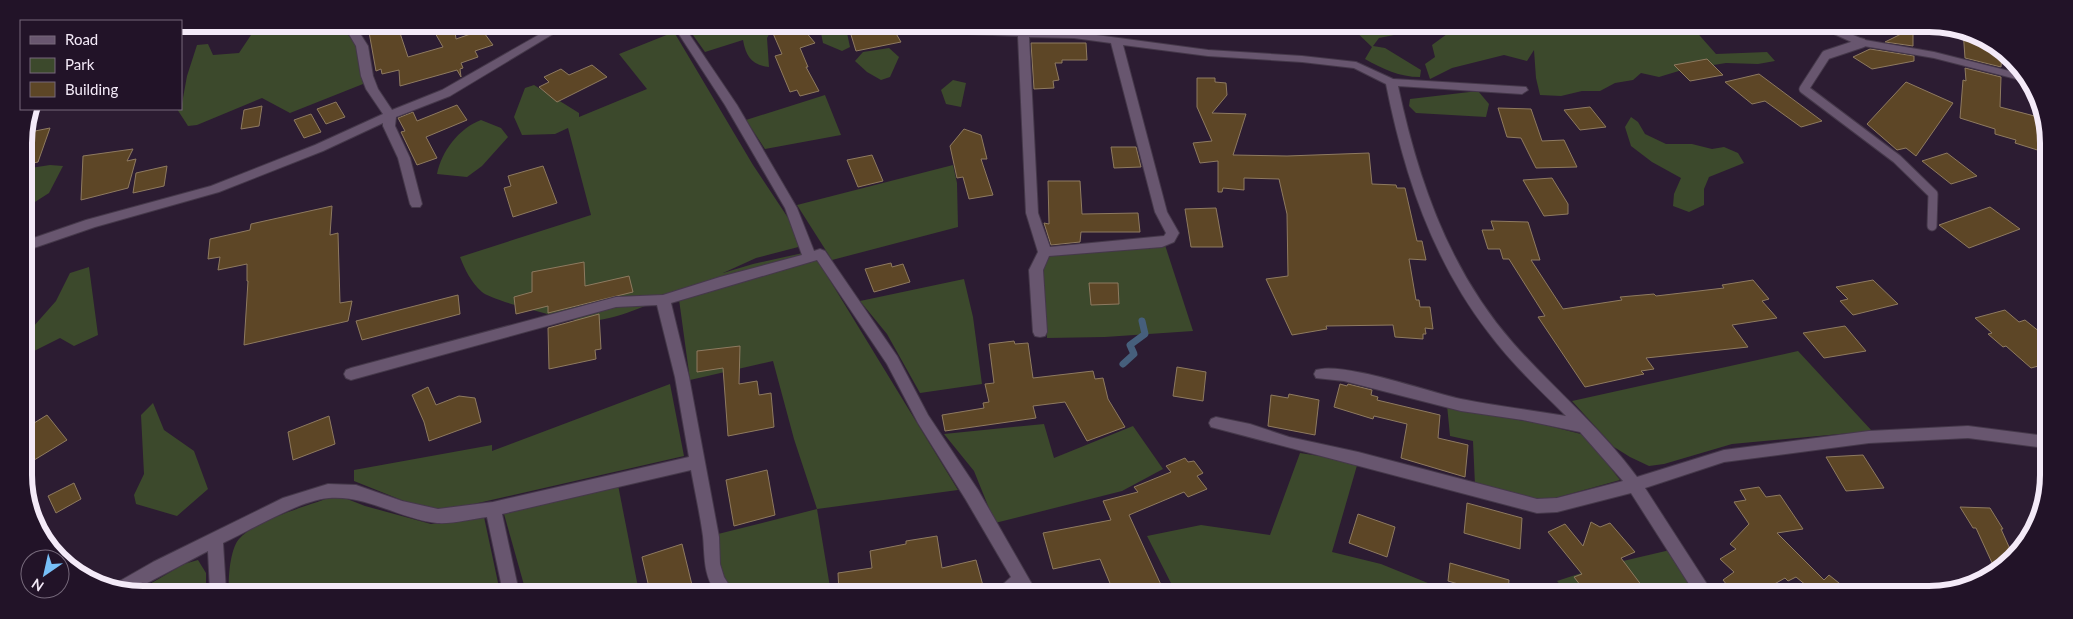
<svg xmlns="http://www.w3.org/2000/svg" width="2073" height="619" font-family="Lato,sans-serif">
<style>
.green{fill:#3c492c}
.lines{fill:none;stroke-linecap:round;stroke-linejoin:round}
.stream{stroke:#465f7c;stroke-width:7}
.building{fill:#5d4626;stroke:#8e7a60}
.service-casing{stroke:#45384a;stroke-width:11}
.minor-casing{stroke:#45384a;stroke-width:2}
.service{stroke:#68566f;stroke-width:9}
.minor{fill:#68566f;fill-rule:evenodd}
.rim{fill:none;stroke:#f4eaf8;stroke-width:6}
</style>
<rect width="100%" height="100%" fill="#2c1c32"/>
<g class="green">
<polygon points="271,24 344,24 345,31 362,52 363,84 290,113 262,98 197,125 188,126 177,109 181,109 187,76 197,45 208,44 213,55 239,53 255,29"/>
<path d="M695,25H780L782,27L771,31L767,38L769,67C751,65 746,56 743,40L705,52L688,28Z"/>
<polygon points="828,25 870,25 847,33 850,47 842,51 823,43 821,33"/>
<path d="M1350,26L1397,27L1394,35L1379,38L1373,46L1385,48L1421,70L1420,77C1399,77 1383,69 1365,59L1372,47Z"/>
<polygon points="1441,27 1693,28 1716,54 1767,52 1775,61 1758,64 1726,63 1682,70 1659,77 1641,73 1633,80 1615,83 1600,91 1582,91 1561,96 1540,95 1536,78 1534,50 1527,61 1504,55 1452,68 1430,79 1425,64 1435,57 1432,45 1447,34"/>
<path d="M674,32L753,165L806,245L756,258L723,273L753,264L812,251L958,490L817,509L831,593H741L721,581L718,534L817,509L794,439L773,361L690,380L678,292C651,303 614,322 584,321C568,320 492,301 482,292C471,282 465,270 460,257L591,215L568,128L555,134L522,135L514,117L525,88L534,85L579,113V117L647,89L619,54Z"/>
<polygon points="889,48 899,57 890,77 881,80 867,72 855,61 863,52"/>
<polygon points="953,80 966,83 961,107 946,104 941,90"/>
<polygon points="1478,91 1489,104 1486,117 1416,113 1409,106 1410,99"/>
<polygon points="825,95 841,135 765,149 746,120"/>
<polygon points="1631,117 1638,122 1645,134 1666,144 1692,144 1712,149 1724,147 1738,153 1744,163 1709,177 1704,189 1704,205 1689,212 1673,206 1674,194 1681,178 1652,162 1631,146 1625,127"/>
<path d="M481,120L501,128L508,137L482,166L467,177L437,174C441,152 459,128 481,120Z"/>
<polygon points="50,165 63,166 49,193 24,209 24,169"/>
<polygon points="953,165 957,183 958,227 832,260 797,205"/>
<polygon points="1164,242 1193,331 1105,337 1047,338 1041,254"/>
<polygon points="89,267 98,335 74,346 60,338 34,351 33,327 56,301 70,273"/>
<polygon points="964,279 973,317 982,384 920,393 887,334 860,301"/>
<polygon points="1798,351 1872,431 1732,444 1664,464 1649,466 1630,457 1614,447 1572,401"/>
<polygon points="670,384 684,456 434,513 354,481 354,470 492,445 492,451"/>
<polygon points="153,403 164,430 194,451 208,489 177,516 136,504 134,495 144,474 141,415"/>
<polygon points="1447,405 1483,414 1537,423 1585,435 1620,480 1555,498 1533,500 1475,485 1473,441 1450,436"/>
<polygon points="1044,424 1054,458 1133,426 1163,469 1122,491 995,523 974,471 944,434"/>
<polygon points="1300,453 1358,462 1332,552 1381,564 1455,594 1176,593 1147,536 1201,525 1270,535"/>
<polygon points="618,485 639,592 526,592 504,514"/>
<path d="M337,495L365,506L431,524L484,517L500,592L229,591C228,579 230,549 239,539C257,519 311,505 337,495Z"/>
<polygon points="1670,550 1701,595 1568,594 1557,581 1606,565"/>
<polygon points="198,560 206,573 206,591 138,591 184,564"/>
</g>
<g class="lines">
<polyline class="stream" points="1123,364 1134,354 1130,345 1145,334 1142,321"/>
</g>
<g class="building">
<polygon points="372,24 397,24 408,57 443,47 430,24 454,24 456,39 482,30 493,45 475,51 478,57 461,63 463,68 460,69 461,77 457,70 400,86 399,70 382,74 381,69 376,71 369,32 374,31"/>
<polygon points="800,25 815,43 800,48 808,67 806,67 819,91 800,96 797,90 790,92 775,56 782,54 772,31"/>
<polygon points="848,25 891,25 901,42 856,51"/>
<polygon points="1913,28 1913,46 1885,42"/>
<polygon points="1963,30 2002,53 2001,67 1965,58"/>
<polygon points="1031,43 1086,43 1087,60 1062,60 1062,63 1055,63 1059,80 1053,81 1054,88 1034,89"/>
<polygon points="1870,49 1914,56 1914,61 1872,69 1853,57"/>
<polygon points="1707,59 1723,75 1690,81 1674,65"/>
<polygon points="592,65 607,77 557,102 539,87 549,82 544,77 561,69 569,75"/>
<polygon points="1965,68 2001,77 2000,107 2046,119 2047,153 2015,143 2016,140 1995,134 1995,129 1960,118 1963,80 1966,81"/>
<polygon points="1759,74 1822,121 1801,127 1765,101 1752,104 1725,82"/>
<polygon points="1197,78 1215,78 1215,82 1226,83 1227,95 1212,113 1246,114 1233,155 1287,156 1369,153 1372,184 1396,185 1397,188 1405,188 1417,241 1422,241 1426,260 1409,259 1416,300 1419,300 1420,307 1430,307 1433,329 1425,328 1426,334 1423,334 1423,339 1395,337 1393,325 1326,326 1327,329 1292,335 1266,279 1288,276 1287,214 1279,179 1244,178 1244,190 1223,188 1222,192 1218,192 1218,161 1200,163 1193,143 1212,141 1197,107"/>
<polygon points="1906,82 1953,103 1916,156 1906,148 1897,150 1867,124"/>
<polygon points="336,102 345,117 326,124 317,109"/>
<polygon points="457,105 467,120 426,137 437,158 417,165 401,132 405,131 398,118 413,112 417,121"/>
<polygon points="262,106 259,126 241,129 244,110"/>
<polygon points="1590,107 1606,127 1580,130 1564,110"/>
<polygon points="1498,108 1531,109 1542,141 1564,140 1577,167 1536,168 1521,138 1507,137"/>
<polygon points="311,114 321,132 304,138 294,120"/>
<polygon points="50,128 38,162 24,165 25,133"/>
<polygon points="964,129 981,135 987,159 981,159 993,195 969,199 963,177 957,178 950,146"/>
<polygon points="1111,147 1136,147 1141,167 1114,168"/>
<polygon points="133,149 127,161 136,159 128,188 81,200 83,156"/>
<polygon points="1947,153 1977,176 1951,184 1922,161"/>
<polygon points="872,155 883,181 858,187 847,160"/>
<polygon points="167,166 164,186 133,193 136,173"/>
<polygon points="543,166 557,203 513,217 504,188 511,186 508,176"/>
<polygon points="1552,178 1568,204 1568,214 1544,216 1523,180"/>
<polygon points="1048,181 1080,181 1082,214 1138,213 1140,232 1081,232 1080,242 1051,245 1044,223 1049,224"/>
<polygon points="332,206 330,235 338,233 340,303 352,301 348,321 244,345 248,281 247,281 247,264 218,270 220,257 208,259 210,239 250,230 251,224"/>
<polygon points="1990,207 2020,229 1969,248 1939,225"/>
<polygon points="1216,208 1223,247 1191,247 1185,209"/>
<polygon points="1491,221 1528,222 1540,260 1531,260 1563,309 1622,300 1620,297 1654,294 1656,296 1724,288 1722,285 1753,280 1769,299 1762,301 1777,318 1732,325 1748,347 1646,358 1654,369 1641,371 1644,374 1585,387 1538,317 1545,316 1509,259 1503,259 1500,249 1488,249 1482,230 1494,230"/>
<polygon points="584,262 585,286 629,276 633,292 548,313 548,306 516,314 514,297 532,292 532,272"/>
<polygon points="891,263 892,267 903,264 910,282 874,292 865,269"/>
<polygon points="1873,280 1898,304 1853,315 1840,301 1848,299 1836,287"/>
<polygon points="1089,283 1118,283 1119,304 1091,305"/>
<polygon points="458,295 460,314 362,340 356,321"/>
<polygon points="2005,310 2019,322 2025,320 2046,337 2046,364 2031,368 2006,346 2003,347 1988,334 1992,333 1975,318"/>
<polygon points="599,314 601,349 595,350 596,359 549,369 548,328"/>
<polygon points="1845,326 1866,351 1824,358 1803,333"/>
<polygon points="1014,341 1015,344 1028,343 1033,378 1093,371 1095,379 1103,378 1108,399 1125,427 1087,441 1065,402 1033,406 1036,418 945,431 942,415 984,408 983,403 989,402 985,384 994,383 989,344"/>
<polygon points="740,346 739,384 757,381 759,395 771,393 774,427 728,436 723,368 697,372 697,351"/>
<polygon points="1177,367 1206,372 1203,401 1173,396"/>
<polygon points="1340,384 1347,386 1348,384 1372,390 1371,395 1378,397 1377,400 1440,415 1438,438 1468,445 1465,477 1401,458 1407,424 1374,416 1373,419 1334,407"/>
<polygon points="428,387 436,405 459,396 475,398 481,422 429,441 424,422 412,395"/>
<polygon points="1289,394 1319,400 1315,435 1268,426 1271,395 1288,398"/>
<polygon points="47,415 67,440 26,465 26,428"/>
<polygon points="329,416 335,444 293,460 288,432"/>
<polygon points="1863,455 1884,488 1846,491 1826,457"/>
<polygon points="1185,458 1188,462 1194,461 1203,473 1197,476 1207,489 1188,497 1184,492 1129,515 1162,587 1141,593 1114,593 1100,559 1053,569 1043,533 1111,520 1103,501 1138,492 1134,487 1171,472 1166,466"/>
<polygon points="767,470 775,515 734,526 726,480"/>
<polygon points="74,483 81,499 56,513 48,496"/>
<polygon points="1759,487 1766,497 1780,495 1803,529 1777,533 1824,580 1829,575 1854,595 1807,595 1812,590 1796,577 1788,581 1785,578 1755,595 1735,595 1723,580 1734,572 1720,559 1736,549 1730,544 1749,524 1734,502 1746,500 1740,490"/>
<polygon points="1467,503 1522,518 1520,549 1464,533"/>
<polygon points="1960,507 1990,508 2003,529 2001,529 2014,558 2006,566 1993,565 1976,528 1973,528"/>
<polygon points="1358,514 1395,527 1387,557 1349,543"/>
<polygon points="1591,522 1600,527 1610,523 1635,552 1621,558 1648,594 1587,594 1574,577 1582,574 1548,532 1565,524 1583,546"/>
<polygon points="937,536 942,568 976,560 985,593 959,593 956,584 907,593 839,593 838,573 872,568 870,551 906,544 906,541"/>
<polygon points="682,544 692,585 671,592 650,592 642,557"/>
<polygon points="1450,563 1509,580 1508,594 1492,594 1448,581"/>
</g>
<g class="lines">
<defs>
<polyline id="service" points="1862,43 1826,55 1804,89 1897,159 1933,194 1932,226"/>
<g id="minor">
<polygon points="343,24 354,24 368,46 373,76 378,89 392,110 442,90 556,25 568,25 450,96 396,117 395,126 410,158 422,204 420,207 412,207 410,204 398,158 383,126 383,123 323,151 219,192 95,227 25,251 25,241 86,220 211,186 315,145 383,114 366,89 361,76 356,46"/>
<path d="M673,25H683L737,105L797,208L814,251L820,249L825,251L897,356L928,415L978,490L1037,593H1020L1019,591L1017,593H997L999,588L1011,577L966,500L918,423L887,364L817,260L671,303L689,377L719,537L720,564L724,577L734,593L716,592C703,575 705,556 703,536C700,514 695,492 691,470L502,514L519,592H503L487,517C471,519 453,524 437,523C400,519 367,495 329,498C300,500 251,530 223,543L226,591H210L208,551L132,591H113L109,589L111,586L153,562L283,498L328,484L356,485L402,501L438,509L493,502L689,457L675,377L657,305L616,307L351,380L346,378L344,374L346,370L351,368L616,297L663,295L720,277L802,255L785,208L725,105Z"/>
<path d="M946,26L1074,32L1208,50L1302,56L1356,62L1393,79L1526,87L1528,90L1522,94L1398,86C1418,180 1449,270 1513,343C1554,389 1601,428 1637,477L1724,450L1869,431L1968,426L2046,436V448L1968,438L1869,443L1724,462L1645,488L1714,595H1696L1631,493L1557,512L1537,513L1211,427L1209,423L1211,419L1216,417L1250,424L1289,437L1358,452L1537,499L1557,498L1623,481L1580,432L1523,420L1461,411L1344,381L1316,378L1314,374L1316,370C1342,361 1429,392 1461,399C1495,406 1531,410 1566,416C1539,389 1511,363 1488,332C1432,259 1404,174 1386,84L1354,68L1302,62L1208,56L1123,45L1167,212L1179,233L1174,242L1162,247L1049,256L1043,270L1047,332L1045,336L1040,337L1035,336L1033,332L1029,270L1038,252L1026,213L1018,36L967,34L947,28ZM1029,37L1074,38L1111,43L1155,212L1166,233L1164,236L1050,247L1038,213Z"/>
<polygon points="1819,27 1834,27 1865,40 1934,52 2025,75 2028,82 1934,58 1858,45"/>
</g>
</defs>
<use href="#service" class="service-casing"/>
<use href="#minor" class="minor-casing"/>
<use href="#service" class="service"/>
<use href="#minor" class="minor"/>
</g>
<path d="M0 0H2073V619H0ZM143 32H1929A111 111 0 0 1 2040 143V475A111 111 0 0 1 1929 586H143A111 111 0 0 1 32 475V143A111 111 0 0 1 143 32Z" fill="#221328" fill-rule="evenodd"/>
<path class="rim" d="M143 32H1929A111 111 0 0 1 2040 143V475A111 111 0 0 1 1929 586H143A111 111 0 0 1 32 475V143A111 111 0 0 1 143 32Z"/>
<rect x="20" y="20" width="162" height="90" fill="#221328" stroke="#76697b"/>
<rect x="30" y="36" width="25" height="8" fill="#68566f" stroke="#76697b"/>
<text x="65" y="45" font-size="15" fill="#f4eaf8">Road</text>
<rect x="30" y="58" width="25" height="15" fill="#3c492c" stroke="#76697b"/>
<text x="65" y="70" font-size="15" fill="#f4eaf8">Park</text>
<rect x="30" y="82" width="25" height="15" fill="#5d4626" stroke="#76697b"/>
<text x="65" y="95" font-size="15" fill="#f4eaf8">Building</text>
<g transform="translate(45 574) rotate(214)"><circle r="24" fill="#221328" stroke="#76697b"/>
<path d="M0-4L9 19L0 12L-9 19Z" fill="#77bff7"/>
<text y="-8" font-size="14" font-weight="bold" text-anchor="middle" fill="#f4eaf8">N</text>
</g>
</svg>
